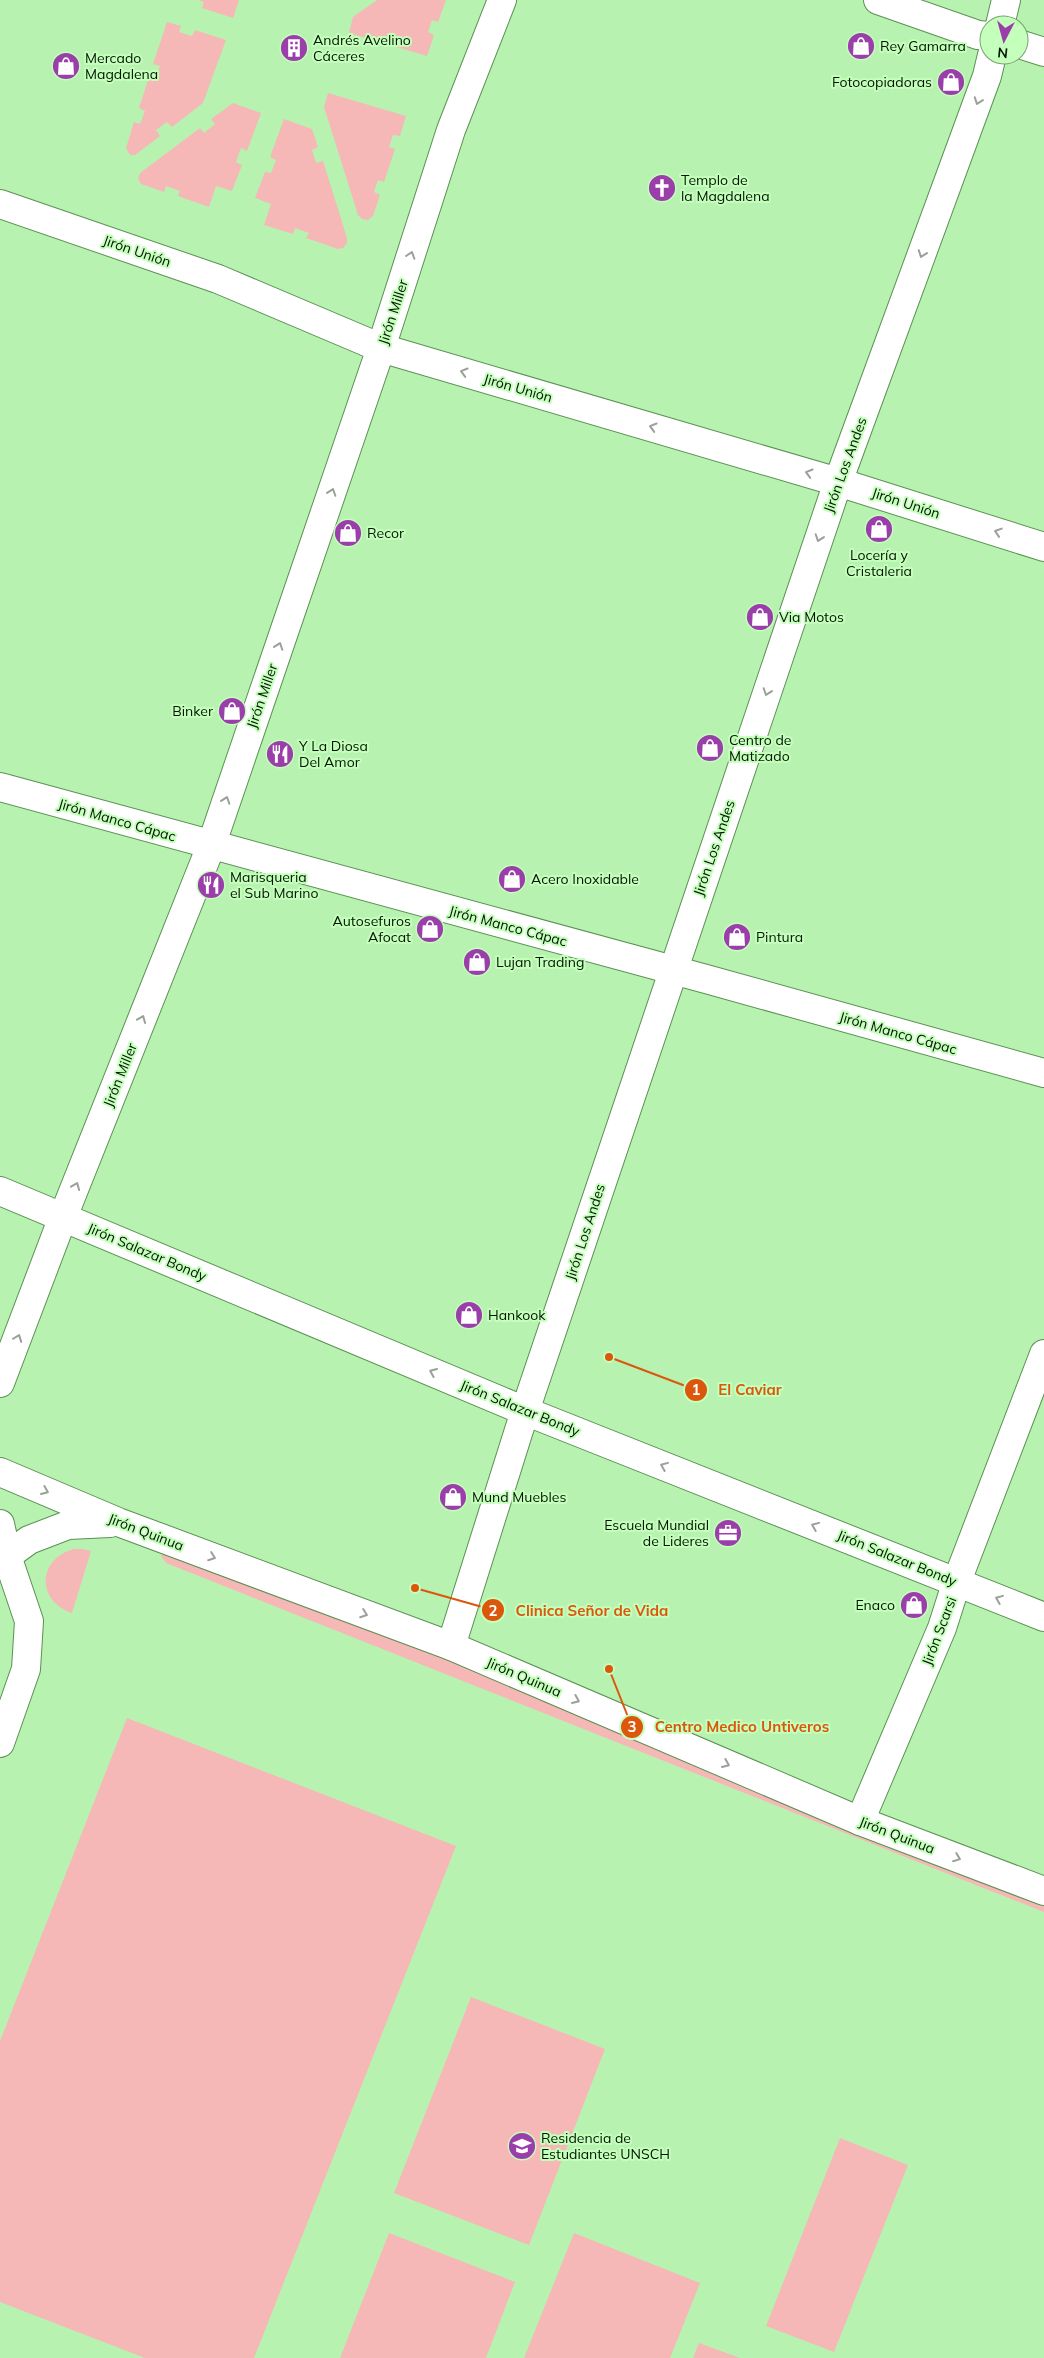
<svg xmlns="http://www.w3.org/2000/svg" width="1044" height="2358" font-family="Mulish,sans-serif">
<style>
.green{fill:#f6b8b6}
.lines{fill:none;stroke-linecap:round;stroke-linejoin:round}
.minor-casing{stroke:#5b9154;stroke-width:30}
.minor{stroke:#fff;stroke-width:28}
.oneway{stroke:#9aa199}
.labels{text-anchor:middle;stroke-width:4;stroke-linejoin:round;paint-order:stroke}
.poi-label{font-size:14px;fill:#021501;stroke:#c5ffbc;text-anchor:start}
.street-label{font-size:14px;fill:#021501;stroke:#c5ffbc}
.leader{fill:none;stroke:#dc560b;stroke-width:2}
.callout-dot{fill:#dc560b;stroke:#c5ffbc;stroke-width:2}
.mark-label{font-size:15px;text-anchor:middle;font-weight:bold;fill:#fff}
.callout-label{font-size:15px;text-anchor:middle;font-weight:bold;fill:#dc560b;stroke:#c5ffbc;stroke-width:4;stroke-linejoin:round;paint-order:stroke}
</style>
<rect width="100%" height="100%" fill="#b8f2b0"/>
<g class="green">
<polygon points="198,0 239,0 233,18 202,8 204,2"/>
<polygon points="377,0 446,0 438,22 432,20 428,32 434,35 427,56 349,33 353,17"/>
<polygon points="167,22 181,26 179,32 192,36 195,30 226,40 203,103 172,127 167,122 156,130 160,136 135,155 130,155 126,148 134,122 140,124 145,111 139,108 149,77 156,78 160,66 153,64"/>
<polygon points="328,93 406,116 400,136 393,135 389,147 395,149 384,182 378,180 374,192 380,195 373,216 368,220 362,219 358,215 324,107"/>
<polygon points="233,103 261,113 247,151 241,148 236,162 242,165 232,191 216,186 209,207 178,196 180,191 166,186 164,192 141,184 138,179 140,173 200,128 204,133 215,124 211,119"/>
<polygon points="284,119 312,129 318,147 312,150 316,163 323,161 347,238 347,243 343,248 338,249 306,238 309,233 295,228 293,234 264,225 271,204 255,198 265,172 271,173 276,160 270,157"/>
<polygon points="166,1548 1044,1895 1044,1912 166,1563 161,1556"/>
<path d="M74,1549H83L91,1551L72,1613C36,1601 37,1559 74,1549Z"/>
<polygon points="127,1718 456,1846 254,2358 145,2358 0,2302 0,2041"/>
<polygon points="471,1997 605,2049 529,2245 394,2193"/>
<polygon points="840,2138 908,2165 834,2352 766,2326"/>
<polygon points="389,2233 515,2282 486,2358 340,2358"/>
<polygon points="574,2233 700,2283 670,2358 524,2358"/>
<polygon points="699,2343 740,2358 693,2358"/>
</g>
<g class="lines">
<defs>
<g id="minor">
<polyline points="878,0 978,35 989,36"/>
<polyline points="1000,25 1006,0"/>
<polyline points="1019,44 1044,52"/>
<polyline points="0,204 218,279 381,348 838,482 1044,547"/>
<polyline points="0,787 706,979 1044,1073"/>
<polyline points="0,1191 525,1411 1044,1617"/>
<polyline points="0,1383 63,1217 211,846 381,348 451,130 502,0"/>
<polyline points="0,1472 118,1522 451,1646 860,1821 1044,1891"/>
<polyline points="0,1524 7,1556 29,1621 26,1669 0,1743"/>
<polyline points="7,1556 29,1540 68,1525 110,1523"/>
<polyline points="451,1646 525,1411 838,482 987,76 992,55"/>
<polyline points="860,1821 942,1628 957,1581 1044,1354"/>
</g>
</defs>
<use href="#minor" class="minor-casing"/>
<use href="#minor" class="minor"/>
</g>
<defs><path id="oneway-chevron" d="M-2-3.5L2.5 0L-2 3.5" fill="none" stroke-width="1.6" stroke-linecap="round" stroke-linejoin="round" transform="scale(1.25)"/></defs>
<g class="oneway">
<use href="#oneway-chevron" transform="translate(978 101) rotate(110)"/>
<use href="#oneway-chevron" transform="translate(922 254) rotate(110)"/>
<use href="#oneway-chevron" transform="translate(411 255) rotate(-72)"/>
<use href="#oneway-chevron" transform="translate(464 372) rotate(-164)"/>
<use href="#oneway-chevron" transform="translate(653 427) rotate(-164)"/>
<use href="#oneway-chevron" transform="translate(809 473) rotate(-164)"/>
<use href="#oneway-chevron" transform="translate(332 492) rotate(-71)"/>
<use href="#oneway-chevron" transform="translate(998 532) rotate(-162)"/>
<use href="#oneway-chevron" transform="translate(819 538) rotate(109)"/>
<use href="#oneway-chevron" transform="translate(279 646) rotate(-71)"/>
<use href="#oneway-chevron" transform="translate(767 692) rotate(109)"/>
<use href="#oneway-chevron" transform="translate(226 800) rotate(-71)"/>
<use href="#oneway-chevron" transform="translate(142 1019) rotate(-68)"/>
<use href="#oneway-chevron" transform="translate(76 1186) rotate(-68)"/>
<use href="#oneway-chevron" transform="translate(18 1338) rotate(-69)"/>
<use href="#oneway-chevron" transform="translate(433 1372) rotate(-157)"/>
<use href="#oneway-chevron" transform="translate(664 1466) rotate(-158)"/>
<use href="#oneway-chevron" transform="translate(45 1491) rotate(23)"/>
<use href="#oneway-chevron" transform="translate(815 1526) rotate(-158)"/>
<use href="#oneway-chevron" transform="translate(212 1557) rotate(20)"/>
<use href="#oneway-chevron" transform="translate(999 1599) rotate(-158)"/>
<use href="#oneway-chevron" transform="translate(364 1614) rotate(20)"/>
<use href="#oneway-chevron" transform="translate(576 1700) rotate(23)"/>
<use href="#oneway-chevron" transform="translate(726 1764) rotate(23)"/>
<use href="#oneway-chevron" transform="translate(957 1858) rotate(21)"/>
</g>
<defs>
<symbol id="shop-disc" viewBox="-11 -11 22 22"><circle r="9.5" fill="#9a3faa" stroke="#c5ffbc"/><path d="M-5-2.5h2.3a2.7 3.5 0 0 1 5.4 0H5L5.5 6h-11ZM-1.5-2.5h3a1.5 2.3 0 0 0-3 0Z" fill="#fff"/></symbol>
<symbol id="building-disc" viewBox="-11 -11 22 22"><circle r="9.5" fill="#9a3faa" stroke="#c5ffbc"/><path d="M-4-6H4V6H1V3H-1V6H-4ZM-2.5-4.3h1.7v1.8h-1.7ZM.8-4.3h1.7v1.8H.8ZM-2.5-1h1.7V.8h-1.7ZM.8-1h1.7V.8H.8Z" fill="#fff"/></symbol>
<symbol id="church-disc" viewBox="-11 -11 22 22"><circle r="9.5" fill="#9a3faa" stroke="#c5ffbc"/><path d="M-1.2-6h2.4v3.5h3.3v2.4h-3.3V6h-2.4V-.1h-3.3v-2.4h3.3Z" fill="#fff"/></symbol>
<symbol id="restaurant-disc" viewBox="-11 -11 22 22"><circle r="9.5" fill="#9a3faa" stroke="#c5ffbc"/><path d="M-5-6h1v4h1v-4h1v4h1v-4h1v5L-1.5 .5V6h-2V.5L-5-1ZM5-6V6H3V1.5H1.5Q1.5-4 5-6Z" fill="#fff"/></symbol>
<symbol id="office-disc" viewBox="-11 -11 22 22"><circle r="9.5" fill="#9a3faa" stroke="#c5ffbc"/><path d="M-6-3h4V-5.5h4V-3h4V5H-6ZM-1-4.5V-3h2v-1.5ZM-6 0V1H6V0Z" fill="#fff"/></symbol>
<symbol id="university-disc" viewBox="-11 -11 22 22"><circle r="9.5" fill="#9a3faa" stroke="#c5ffbc"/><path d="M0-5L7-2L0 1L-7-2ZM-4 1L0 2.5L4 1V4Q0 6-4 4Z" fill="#fff"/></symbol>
</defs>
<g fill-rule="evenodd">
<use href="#shop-disc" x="845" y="30" width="32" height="32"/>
<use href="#building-disc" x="278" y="32" width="32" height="32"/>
<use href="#shop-disc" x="50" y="50" width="32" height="32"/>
<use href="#shop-disc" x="935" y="66" width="32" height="32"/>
<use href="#church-disc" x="646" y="172" width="32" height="32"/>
<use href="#shop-disc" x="863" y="513" width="32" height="32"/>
<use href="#shop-disc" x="332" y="517" width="32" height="32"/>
<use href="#shop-disc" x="744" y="601" width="32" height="32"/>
<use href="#shop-disc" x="216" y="695" width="32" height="32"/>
<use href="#shop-disc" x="694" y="732" width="32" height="32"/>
<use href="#restaurant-disc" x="264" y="738" width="32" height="32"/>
<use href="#shop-disc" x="496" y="863" width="32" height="32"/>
<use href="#restaurant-disc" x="195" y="869" width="32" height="32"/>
<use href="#shop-disc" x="414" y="913" width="32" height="32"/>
<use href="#shop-disc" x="721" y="921" width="32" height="32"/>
<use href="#shop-disc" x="461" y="946" width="32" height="32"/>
<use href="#shop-disc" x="453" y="1299" width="32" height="32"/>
<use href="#shop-disc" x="437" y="1481" width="32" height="32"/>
<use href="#office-disc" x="712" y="1517" width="32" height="32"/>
<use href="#shop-disc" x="898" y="1589" width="32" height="32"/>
<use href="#university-disc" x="506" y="2130" width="32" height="32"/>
</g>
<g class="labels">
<g class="poi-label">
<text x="313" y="45">Andrés Avelino<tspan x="313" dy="16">Cáceres</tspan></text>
<text x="880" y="51">Rey Gamarra</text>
<text x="85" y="63">Mercado<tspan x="85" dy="16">Magdalena</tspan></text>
<text x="932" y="87" text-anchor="end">Fotocopiadoras</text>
<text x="681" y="185">Templo de<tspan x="681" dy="16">la Magdalena</tspan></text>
<text x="367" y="538">Recor</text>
<text x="879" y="560" text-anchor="middle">Locería y<tspan x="879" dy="16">Cristaleria</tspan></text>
<text x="779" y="622">Via Motos</text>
<text x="213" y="716" text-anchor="end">Binker</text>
<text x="729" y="745">Centro de<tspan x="729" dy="16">Matizado</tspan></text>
<text x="299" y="751">Y La Diosa<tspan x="299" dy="16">Del Amor</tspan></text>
<text x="230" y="882">Marisqueria<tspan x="230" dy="16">el Sub Marino</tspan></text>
<text x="531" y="884">Acero Inoxidable</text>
<text x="411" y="926" text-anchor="end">Autosefuros<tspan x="411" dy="16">Afocat</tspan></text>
<text x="756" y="942">Pintura</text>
<text x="496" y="967">Lujan Trading</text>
<text x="488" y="1320">Hankook</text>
<text x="472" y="1502">Mund Muebles</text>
<text x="709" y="1530" text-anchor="end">Escuela Mundial<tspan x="709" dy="16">de Lideres</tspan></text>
<text x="895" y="1610" text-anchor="end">Enaco</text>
<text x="541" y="2143">Residencia de<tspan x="541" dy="16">Estudiantes UNSCH</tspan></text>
</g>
<g class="street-label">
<text transform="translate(137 251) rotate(19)" y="5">Jirón Unión</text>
<text transform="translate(393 312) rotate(-72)" y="5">Jirón Miller</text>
<text transform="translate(518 388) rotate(16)" y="5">Jirón Unión</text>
<text transform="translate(845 465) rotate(-70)" y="5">Jirón Los Andes</text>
<text transform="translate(906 503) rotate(18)" y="5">Jirón Unión</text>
<text transform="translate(262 696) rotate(-71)" y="5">Jirón Miller</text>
<text transform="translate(117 820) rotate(16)" y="5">Jirón Manco Cápac</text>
<text transform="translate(714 848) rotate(-71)" y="5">Jirón Los Andes</text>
<text transform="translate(508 926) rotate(15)" y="5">Jirón Manco Cápac</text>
<text transform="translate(898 1033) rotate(16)" y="5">Jirón Manco Cápac</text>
<text transform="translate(120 1075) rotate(-68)" y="5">Jirón Miller</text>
<text transform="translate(585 1232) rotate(-72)" y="5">Jirón Los Andes</text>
<text transform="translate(147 1252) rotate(23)" y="5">Jirón Salazar Bondy</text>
<text transform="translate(520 1408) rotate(22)" y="5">Jirón Salazar Bondy</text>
<text transform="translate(146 1532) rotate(21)" y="5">Jirón Quinua</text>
<text transform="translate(897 1558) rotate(22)" y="5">Jirón Salazar Bondy</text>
<text transform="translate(939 1631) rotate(-69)" y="5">Jirón Scarsi</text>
<text transform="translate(524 1677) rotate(23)" y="5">Jirón Quinua</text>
<text transform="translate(897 1835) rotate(21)" y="5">Jirón Quinua</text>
</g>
</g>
<path class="leader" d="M609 1357L696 1390M415 1588L493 1610M609 1669L632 1727"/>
<g class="callout-dot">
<circle cx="609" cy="1357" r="5"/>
<circle cx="415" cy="1588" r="5"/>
<circle cx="609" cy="1669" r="5"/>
<circle cx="696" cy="1390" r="12"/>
<circle cx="493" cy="1610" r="12"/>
<circle cx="632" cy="1727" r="12"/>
</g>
<g class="mark-label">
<text x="696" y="1395">1</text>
<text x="493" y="1616">2</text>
<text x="632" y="1732">3</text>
</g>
<g class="callout-label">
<text x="750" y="1395">El Caviar</text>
<text x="592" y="1616">Clinica Señor de Vida</text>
<text x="742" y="1732">Centro Medico Untiveros</text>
</g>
<g transform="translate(1004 40) rotate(186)"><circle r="24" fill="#c5ffbc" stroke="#77a171"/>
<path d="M0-4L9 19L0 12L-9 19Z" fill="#9a3faa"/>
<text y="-8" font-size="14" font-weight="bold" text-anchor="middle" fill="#021501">N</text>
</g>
</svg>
